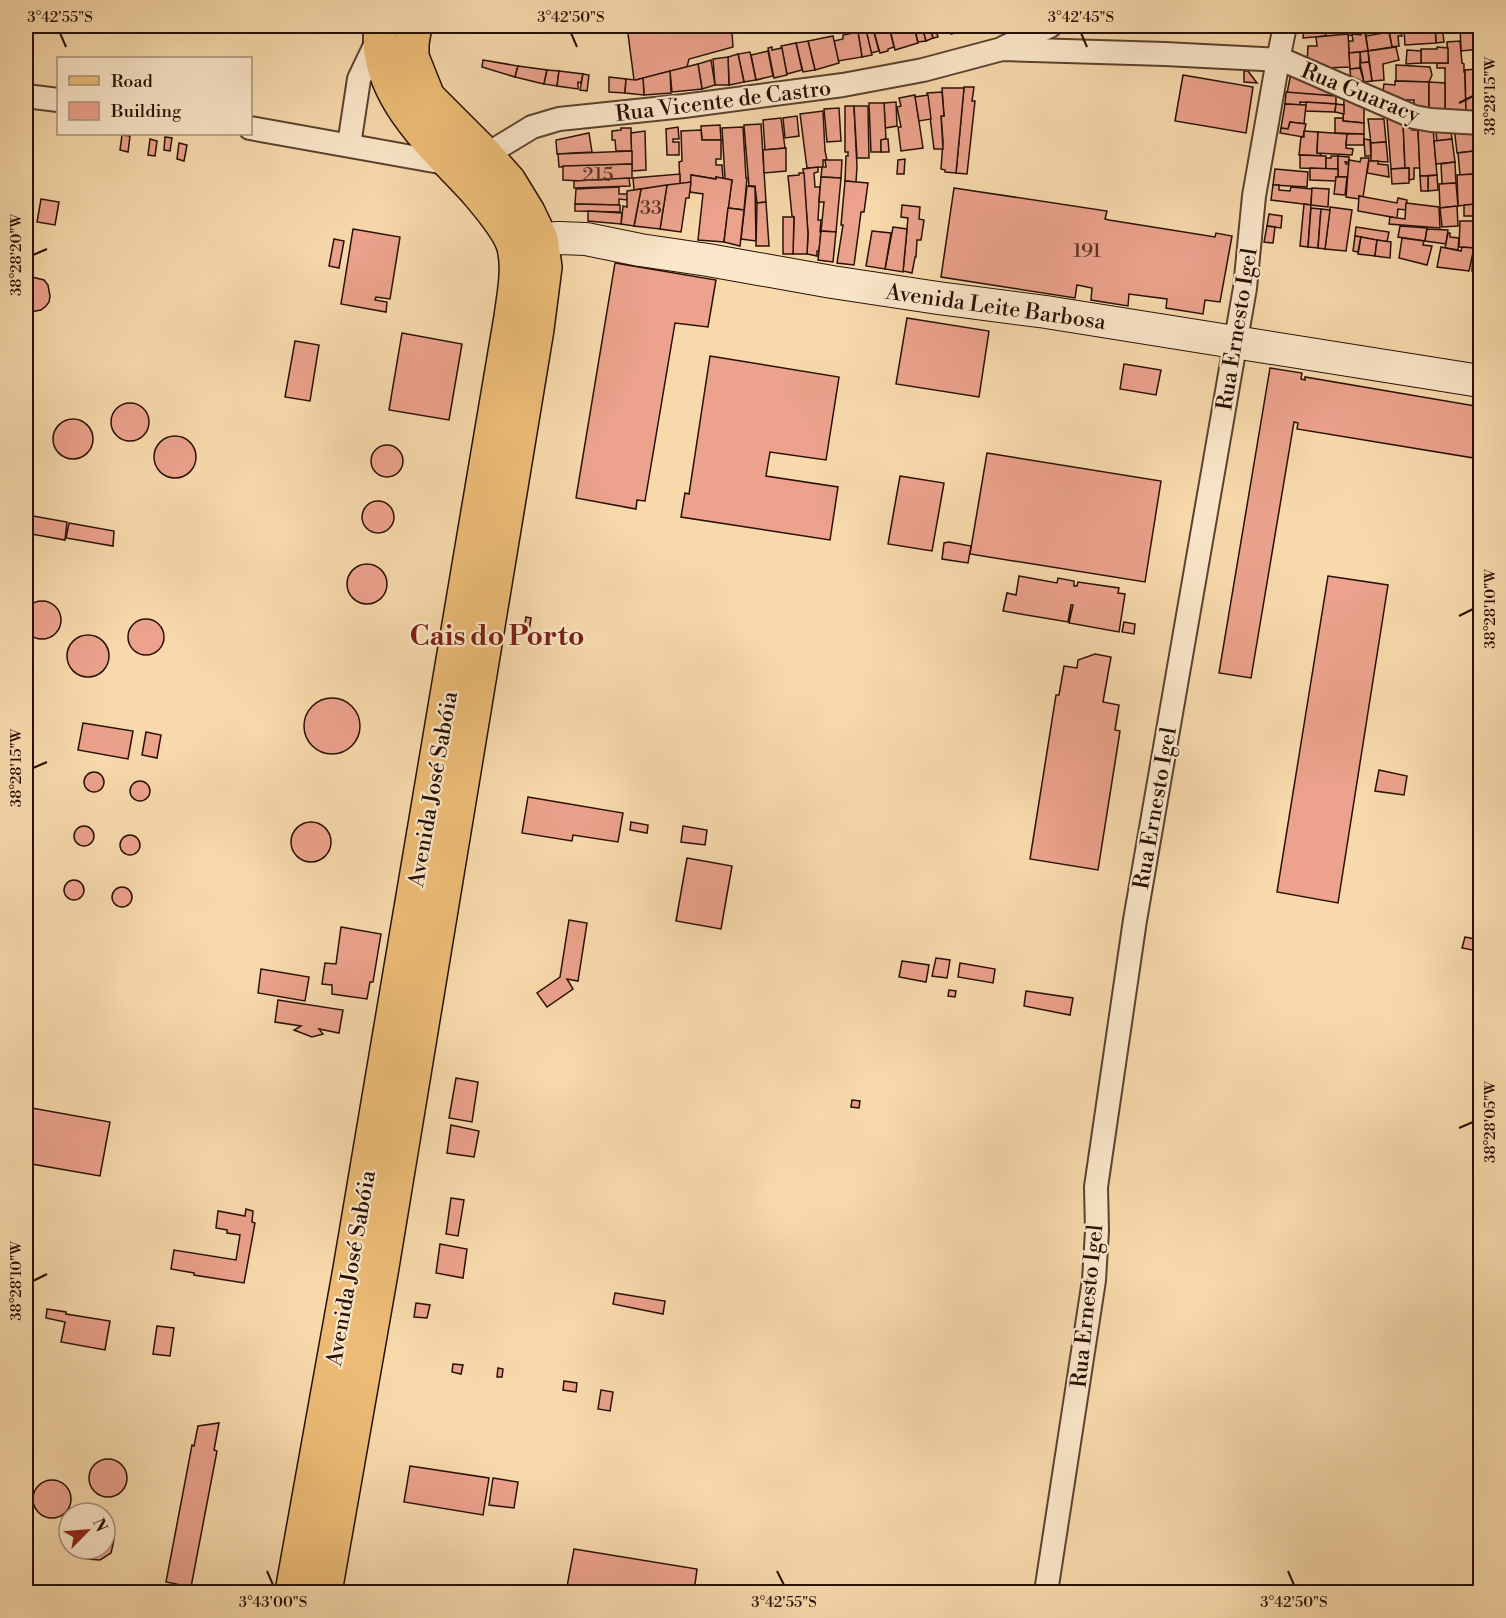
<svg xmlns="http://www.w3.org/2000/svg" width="1506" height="1618" font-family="'Libre Bodoni',serif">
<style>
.building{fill:#eca28c;stroke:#271005;stroke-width:1.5}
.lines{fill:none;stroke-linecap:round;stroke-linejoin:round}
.street-casing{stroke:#5b422f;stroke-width:26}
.secondary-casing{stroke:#271005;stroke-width:34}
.primary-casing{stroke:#271005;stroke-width:36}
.street{stroke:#fae6c9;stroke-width:22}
.secondary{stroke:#fae6c9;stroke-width:32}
.primary{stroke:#ecbc76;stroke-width:33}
.ticks{fill:none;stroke:#271005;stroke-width:2}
.labels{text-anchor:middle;stroke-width:4.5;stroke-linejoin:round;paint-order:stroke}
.number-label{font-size:20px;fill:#583427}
.street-label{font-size:22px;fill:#271005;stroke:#fae6c9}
.district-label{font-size:28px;font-weight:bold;fill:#7a1f14;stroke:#fae6c9}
.neatline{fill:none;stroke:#271005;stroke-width:2}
.ticks-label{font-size:15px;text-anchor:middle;fill:#271005}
</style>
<rect width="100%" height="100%" fill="#f7d9ac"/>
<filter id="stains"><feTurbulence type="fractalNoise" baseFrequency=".00333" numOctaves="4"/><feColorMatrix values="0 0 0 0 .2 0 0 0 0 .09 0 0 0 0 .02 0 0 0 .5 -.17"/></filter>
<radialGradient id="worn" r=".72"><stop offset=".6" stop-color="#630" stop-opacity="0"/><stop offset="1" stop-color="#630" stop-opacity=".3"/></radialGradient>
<g class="building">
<polygon points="627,26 737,26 737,31 732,33 733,47 689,59 687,67 636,80 634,80"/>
<polygon points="889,26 894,47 888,49 888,51 880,53 874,32 883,30 883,27"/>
<polygon points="889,26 914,26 918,43 895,50"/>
<polygon points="914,26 922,26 926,41 918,42"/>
<polygon points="922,26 930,26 933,38 926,41"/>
<polygon points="930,26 935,26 938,37 933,38"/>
<polygon points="949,26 982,26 951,34"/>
<polygon points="1304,26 1324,26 1326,36 1303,38"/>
<polygon points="1324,26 1364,26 1365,30 1361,31 1361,35 1326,36"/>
<polygon points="1365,26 1378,26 1377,29 1379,29 1379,32 1366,34"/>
<polygon points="1387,26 1403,26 1404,29 1389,31"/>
<polygon points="1417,26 1442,26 1444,42 1436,43 1435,26 1417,30"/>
<polygon points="1435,26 1436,43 1405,45 1404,30 1429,29 1429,27"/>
<polygon points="1460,26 1480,26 1480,49 1461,51"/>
<polygon points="873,29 879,51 871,53 866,30"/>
<polygon points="1400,29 1402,36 1398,36 1399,46 1392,47 1389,31"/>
<polygon points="866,30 872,55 862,57 858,32"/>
<polygon points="858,32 862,57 838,61 834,41 843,39 843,35"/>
<polygon points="1389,32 1392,47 1368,51 1366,36"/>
<polygon points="1361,33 1365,33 1368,51 1349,53 1348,41 1353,41 1352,34 1361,35"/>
<polygon points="1348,34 1350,67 1324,68 1307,64 1308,46 1317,46 1316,37"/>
<polygon points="833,36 839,63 815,70 808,41"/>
<polygon points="808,41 815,70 803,72 796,43"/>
<polygon points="1460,41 1462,63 1464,64 1464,72 1465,72 1466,111 1445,111 1445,68 1437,68 1437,63 1448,63 1447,42"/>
<polygon points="796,43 802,70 787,74 781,46"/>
<polygon points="772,47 772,50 782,48 787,75 774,78 768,48"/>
<polygon points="1396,47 1399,60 1383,64 1384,80 1372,81 1368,51"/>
<polygon points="1437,47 1448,48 1448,63 1421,63 1421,49 1437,49"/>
<polygon points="1407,50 1421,51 1421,63 1406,64"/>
<polygon points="768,51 773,76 756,80 751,55"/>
<polygon points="1368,51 1369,62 1361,63 1360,52"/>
<polygon points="750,52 756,80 744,82 738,54"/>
<polygon points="1360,52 1360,68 1350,69 1349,53"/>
<polygon points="738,54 744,82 729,85 728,57"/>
<polygon points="728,57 729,85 715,85 713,59"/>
<polygon points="483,60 518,66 515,77 482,67"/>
<polygon points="711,60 715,85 702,89 698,64"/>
<polygon points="1369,62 1372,81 1364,82 1360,63"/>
<polygon points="698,64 702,89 672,92 670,71"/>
<polygon points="1396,65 1430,67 1432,75 1429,82 1396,81"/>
<polygon points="518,66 547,70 544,84 515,77"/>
<polygon points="1360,68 1364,82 1351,84 1350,69"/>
<polygon points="1478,69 1480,111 1466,113 1465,70"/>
<polygon points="547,70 559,71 557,86 544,84"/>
<polygon points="559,71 583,74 581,83 578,82 578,89 557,86"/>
<polygon points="670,71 671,93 644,95 643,78"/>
<polygon points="1244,71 1248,71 1257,83 1244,82"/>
<polygon points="1291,73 1335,88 1336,96 1287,93"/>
<polygon points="583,74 589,75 587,91 580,90"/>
<polygon points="1183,75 1253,87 1246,133 1175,121"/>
<polygon points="609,77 626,79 625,93 609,92"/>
<polygon points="643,78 644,95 625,93 626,79 636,80"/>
<polygon points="1395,81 1429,82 1429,110 1421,109 1422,106 1414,106 1414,100 1393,100 1382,97 1384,84 1395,85"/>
<polygon points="1429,82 1445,83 1445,111 1429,110"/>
<polygon points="964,87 974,87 972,101 975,101 967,174 956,173"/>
<polygon points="942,88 964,88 956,173 945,172 945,170 941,169 943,141 941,116 944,116"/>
<polygon points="942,92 944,116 941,116 943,149 934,149 927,93"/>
<polygon points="1286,92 1336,96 1336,104 1300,102 1300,105 1285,104"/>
<polygon points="915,95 923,148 901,151 898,127 901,127 897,107 901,106 899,98"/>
<polygon points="928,95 931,119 919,121 915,97"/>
<polygon points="1344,100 1364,101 1364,123 1343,121"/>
<polygon points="896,102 897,126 885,128 884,103"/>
<polygon points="1306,102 1336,104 1335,112 1305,111"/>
<polygon points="869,103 884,103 886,139 881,140 881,152 871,152"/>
<polygon points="1285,104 1306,105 1304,124 1290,122 1288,129 1281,128"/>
<polygon points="1336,104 1344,105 1344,114 1335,112"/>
<polygon points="845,106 854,106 857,167 856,182 845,181 846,156 848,156 848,152 845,152"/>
<polygon points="854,106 868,106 869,158 857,158"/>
<polygon points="839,108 841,141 827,142 824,109"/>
<polygon points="823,111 825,151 827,160 823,160 823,167 807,168 800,114"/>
<polygon points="797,116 799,136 785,138 783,118"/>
<polygon points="781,118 785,148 765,150 763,120"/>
<polygon points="1335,118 1343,118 1343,121 1364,123 1364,134 1335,133"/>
<polygon points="1387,118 1403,118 1405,168 1391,169"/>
<polygon points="1368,119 1384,119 1386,142 1371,143"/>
<polygon points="1290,122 1306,124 1303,137 1280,133 1281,128 1288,129"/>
<polygon points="1403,122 1411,122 1412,130 1418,130 1420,168 1414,168 1414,179 1409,180 1409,168 1405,168"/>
<polygon points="1450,123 1452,139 1437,141 1435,124"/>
<polygon points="761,124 766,202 757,203 755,186 749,186 744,126 744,125"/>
<polygon points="720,125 721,140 702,140 701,126"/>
<polygon points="1473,125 1474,151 1457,153 1454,126"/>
<polygon points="678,127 679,139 673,139 673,142 679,142 679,155 667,155 666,129"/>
<polygon points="743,127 746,178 747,178 744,210 728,208 732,180 725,179 722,128"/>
<polygon points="621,128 631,128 632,151 616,151 615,140 612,140 612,131 621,130"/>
<polygon points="1433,128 1437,175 1420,176 1418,130"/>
<polygon points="701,130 702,140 721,140 721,159 716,159 716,165 722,165 723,179 716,177 716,179 691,175 691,182 680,184 679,162 682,161 681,131"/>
<polygon points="645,131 646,170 632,171 631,133"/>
<polygon points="1304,131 1318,132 1317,153 1321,154 1321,156 1299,155 1301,137 1304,137"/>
<polygon points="1318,132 1347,134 1346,148 1353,149 1352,155 1317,153"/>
<polygon points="1473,132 1480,132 1480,184 1476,184"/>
<polygon points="589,133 592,152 557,154 556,140"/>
<polygon points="1347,134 1364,134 1364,145 1346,145"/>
<polygon points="122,135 130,136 128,152 120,150"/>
<polygon points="165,137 172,138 170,151 164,150"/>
<polygon points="150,139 157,141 155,156 148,155"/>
<polygon points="885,139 888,139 889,152 881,152 881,140"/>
<polygon points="1364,139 1370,140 1371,156 1365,156"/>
<polygon points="1452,139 1455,162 1436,164 1434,141"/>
<polygon points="1386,142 1388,162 1371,161 1371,143"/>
<polygon points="179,143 187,145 184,161 177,159"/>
<polygon points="786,148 786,171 764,173 763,150"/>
<polygon points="632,151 632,164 559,167 558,154"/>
<polygon points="1474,151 1475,174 1460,175 1458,153"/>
<polygon points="1300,155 1326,156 1326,169 1300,168"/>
<polygon points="1331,156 1338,156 1338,169 1326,169 1326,158 1331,158"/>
<polygon points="1338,156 1349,157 1349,162 1345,162 1346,164 1349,164 1349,177 1338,177"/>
<polygon points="1361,158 1369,158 1363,197 1359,196 1359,199 1346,197 1349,160 1360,162"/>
<polygon points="905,159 904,174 897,174 898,160"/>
<polygon points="825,160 842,160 841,178 821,177 822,167 826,167"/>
<polygon points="1369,161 1378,161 1378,164 1388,165 1389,177 1367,173"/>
<polygon points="1455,162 1456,183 1442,184 1441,164"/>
<polygon points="632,164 632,178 583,181 563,180 563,166"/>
<polygon points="818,167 818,172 814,173 815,187 820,187 818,220 821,220 820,232 821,232 819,251 817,251 817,256 807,254 808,234 803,169"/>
<polygon points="1310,168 1338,169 1338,177 1336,177 1336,181 1310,180"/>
<polygon points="1409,168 1409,183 1392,184 1391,169"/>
<polygon points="1275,169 1308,172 1307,187 1273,185"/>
<polygon points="799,173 804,173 805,188 808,234 807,254 793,254 794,217 792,216 788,176 799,175"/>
<polygon points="680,174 680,184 634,190 633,178"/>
<polygon points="1475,174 1476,204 1458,206 1457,175"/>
<polygon points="691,175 716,179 716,177 732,180 724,242 698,240 703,194 690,192"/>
<polygon points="1437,175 1438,190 1428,191 1428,176"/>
<polygon points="1420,176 1428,176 1428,191 1421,191"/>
<polygon points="821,177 841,178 836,232 821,231 824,202 819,202"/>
<polygon points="1336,177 1347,177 1345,195 1334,194"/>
<polygon points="629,178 630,186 574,188 574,181"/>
<polygon points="845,181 868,183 864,212 861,212 859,228 854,265 837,263 843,225 841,225"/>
<polygon points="691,182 689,198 686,198 681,232 660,229 667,185"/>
<polygon points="1456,183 1458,206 1440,208 1439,184"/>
<rect x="1476" y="184" width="4" height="10"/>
<polygon points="667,185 660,229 634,226 641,189"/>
<polygon points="1273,185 1279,185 1279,190 1290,191 1291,187 1312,189 1311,205 1271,200"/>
<polygon points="747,186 755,187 756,241 741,239"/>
<polygon points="619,187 619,194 628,194 627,200 619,199 619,205 575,204 576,189"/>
<polygon points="954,188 1107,211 1105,219 1109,220 1215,237 1216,233 1232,236 1220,302 1205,300 1203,314 1166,308 1167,299 1129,294 1128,306 1091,300 1092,288 1077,285 1075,298 941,277"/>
<polygon points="1312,188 1329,189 1328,207 1311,205"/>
<polygon points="641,189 634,226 621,224 623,206 627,207 627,191"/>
<polygon points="1359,196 1397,203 1398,198 1407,200 1406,210 1398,209 1397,218 1358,211"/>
<polygon points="41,199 59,202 55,225 37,222"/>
<polygon points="766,202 769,246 756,246 757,203"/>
<polygon points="1406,203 1439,207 1440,228 1389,224 1390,217 1405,219"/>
<polygon points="575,204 619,205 620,205 620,212 575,211"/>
<polygon points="1304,204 1311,205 1308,247 1300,246"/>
<polygon points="1476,204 1476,216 1464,216 1464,205"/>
<polygon points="902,205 920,207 919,219 924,220 921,240 917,240 916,257 915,257 912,273 903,271 908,218 901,217"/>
<polygon points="1457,206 1458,226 1442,227 1440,208"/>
<polygon points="1330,207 1352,210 1346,251 1325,249"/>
<polygon points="728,208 744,210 740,246 724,242"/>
<polygon points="1311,208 1321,209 1318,248 1308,247"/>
<polygon points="1476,208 1480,208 1480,217 1476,216"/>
<polygon points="1321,209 1330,210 1325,249 1318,248"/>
<polygon points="588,211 622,213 621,224 588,221"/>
<polygon points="1269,214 1282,216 1281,228 1267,226"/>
<polygon points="783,217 794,217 793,254 783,254"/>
<polygon points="1460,221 1475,221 1474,248 1459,247"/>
<polygon points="1267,226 1275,227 1273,243 1264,242"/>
<polygon points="1400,226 1427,228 1425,241 1398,237"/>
<polygon points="893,227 907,229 903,272 885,269"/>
<polygon points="1356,227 1389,232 1387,242 1355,236"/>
<polygon points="353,229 400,237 390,299 376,297 375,300 387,302 386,312 341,304"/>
<polygon points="1427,229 1448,230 1446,244 1425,241"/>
<polygon points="821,231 836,232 833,262 818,260"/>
<polygon points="872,231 891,233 885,269 866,266"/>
<polygon points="1448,233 1450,233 1450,237 1459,238 1458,250 1445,248"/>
<polygon points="1355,236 1361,237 1358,252 1353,251"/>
<polygon points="1361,237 1377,240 1375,256 1358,254"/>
<polygon points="1402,238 1424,241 1423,245 1432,246 1427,265 1399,258"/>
<polygon points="334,239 344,241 339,268 329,266"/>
<polygon points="1377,240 1391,242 1390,258 1375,256"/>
<polygon points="1480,245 1480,272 1472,271 1473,253 1480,254"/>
<polygon points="1441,247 1461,251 1462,247 1474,248 1469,271 1437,267"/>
<polygon points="615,263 716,280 708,327 675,323 645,501 637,500 636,509 576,498"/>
<polygon points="32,277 44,280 48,285 50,296 49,302 46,306 41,310 30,312 26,311 26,278"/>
<polygon points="907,318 989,331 979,397 896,384"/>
<polygon points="402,333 462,344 449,420 389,410"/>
<polygon points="295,341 319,345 310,401 285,397"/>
<polygon points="710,356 839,377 826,460 770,452 766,476 838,487 830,540 681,517 685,493 689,494"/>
<polygon points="1124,364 1161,370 1156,395 1120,389"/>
<polygon points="1270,368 1302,373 1301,379 1305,380 1305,377 1475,406 1478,402 1480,402 1480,459 1297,429 1298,423 1294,422 1251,678 1219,673"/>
<polygon points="26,371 33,372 26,418"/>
<circle cx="130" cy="422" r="19"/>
<circle cx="73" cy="439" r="20"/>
<circle cx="175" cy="457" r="21"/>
<circle cx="387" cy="461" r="16"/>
<polygon points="987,453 1161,481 1145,582 970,554"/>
<polygon points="900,476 944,483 932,551 888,544"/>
<circle cx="378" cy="517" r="16"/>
<polygon points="33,516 67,522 65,540 31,534"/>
<polygon points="69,523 114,531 113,546 66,538"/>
<polygon points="949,542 971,546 968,563 942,559 944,543"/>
<circle cx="367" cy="584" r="20"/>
<polygon points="1019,576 1057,583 1058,578 1074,581 1074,586 1077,586 1078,582 1119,588 1118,593 1125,594 1119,632 1069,623 1073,605 1071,605 1068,622 1003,611 1007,593 1016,595"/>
<polygon points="1328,576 1388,585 1338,903 1277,892"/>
<circle cx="42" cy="620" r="19"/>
<polygon points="526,617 531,618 529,631 524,630"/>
<circle cx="146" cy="637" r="18"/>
<polygon points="1124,622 1135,624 1134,634 1122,632"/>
<circle cx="88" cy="656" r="21"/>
<polygon points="1095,654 1111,657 1103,702 1119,705 1115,730 1120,731 1098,870 1030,859 1056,695 1059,695 1064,666 1077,668 1078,660"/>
<circle cx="332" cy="726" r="28"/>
<polygon points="83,723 133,731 128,759 78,750"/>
<polygon points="146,732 161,735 157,758 142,755"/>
<polygon points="1379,770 1407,776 1404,795 1375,791"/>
<circle cx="94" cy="782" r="10"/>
<circle cx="140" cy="791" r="10"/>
<polygon points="528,797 623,813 618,842 573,835 572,841 522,833"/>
<polygon points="631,822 648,825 647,833 630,830"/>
<circle cx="311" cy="842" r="20"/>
<circle cx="84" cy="836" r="10"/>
<polygon points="683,826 707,830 705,845 681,842"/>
<circle cx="130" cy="845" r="10"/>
<polygon points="687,858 732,866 721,929 676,921"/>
<circle cx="74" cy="890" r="10"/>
<circle cx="122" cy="897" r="10"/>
<polygon points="569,920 587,923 578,981 567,979 573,989 547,1007 537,993 560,977"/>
<polygon points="341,927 381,934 373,982 370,982 367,999 332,994 332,985 322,984 325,963 336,964"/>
<polygon points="1465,937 1480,940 1477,951 1462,948"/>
<polygon points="936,958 950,960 947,978 932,976"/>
<polygon points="902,961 929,965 926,982 899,977"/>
<polygon points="960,963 995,969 993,983 958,977"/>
<polygon points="261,969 309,977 305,1001 258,993"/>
<polygon points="949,990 956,991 955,997 948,996"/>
<polygon points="1026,991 1073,998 1070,1015 1024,1006"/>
<polygon points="278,1000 343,1010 339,1033 319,1029 323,1034 312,1037 294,1030 301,1026 275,1022"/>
<polygon points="456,1078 478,1082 472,1122 449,1118"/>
<polygon points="852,1100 860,1101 859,1108 851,1107"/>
<polygon points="26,1107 110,1122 100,1176 26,1163"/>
<polygon points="451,1125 479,1131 474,1157 447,1153"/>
<polygon points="451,1198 464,1200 458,1236 446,1234"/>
<polygon points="246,1209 253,1211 252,1222 255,1223 244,1283 194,1275 194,1273 171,1269 174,1250 236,1260 240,1235 227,1233 227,1230 216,1228 218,1211 245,1216"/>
<polygon points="440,1244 467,1249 463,1278 436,1273"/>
<polygon points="615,1293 665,1301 663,1314 613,1304"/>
<polygon points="416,1303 430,1305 427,1318 414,1317"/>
<polygon points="47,1309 66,1312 66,1314 110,1321 105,1350 61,1342 65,1322 46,1318"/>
<polygon points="157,1326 174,1328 170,1356 153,1354"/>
<polygon points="26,1351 32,1352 30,1363 26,1362"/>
<polygon points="453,1364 463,1365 461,1374 452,1372"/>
<polygon points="498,1368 503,1369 502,1377 497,1377"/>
<polygon points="564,1381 577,1383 576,1392 563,1390"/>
<polygon points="601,1390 613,1392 610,1411 598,1409"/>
<polygon points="219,1423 214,1450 217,1451 191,1587 166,1582 192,1445 194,1446 198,1426"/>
<circle cx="108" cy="1478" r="19"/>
<polygon points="410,1466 489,1478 483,1515 404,1502"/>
<polygon points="493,1478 518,1482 514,1508 489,1505"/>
<circle cx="52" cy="1499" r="19"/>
<polygon points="105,1525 112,1533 114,1540 111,1553 100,1560 87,1559 81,1556 77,1549 105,1549"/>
<polygon points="574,1549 697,1569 694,1592 566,1592"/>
<polygon points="156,1585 176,1588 175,1592 155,1592"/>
</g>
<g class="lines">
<defs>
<g id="street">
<polyline points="1005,47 1050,26"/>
<polyline points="26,96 58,100"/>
<polyline points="250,128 451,164 469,161 486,155 532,127 559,119 684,106 843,85 923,70 1002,49 1165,54 1283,60 1414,117 1431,120 1480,123"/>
<polyline points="349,145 359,79 379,37"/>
<polyline points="1046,1592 1094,1280 1097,1231 1096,1187 1135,920 1245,288 1254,196 1278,60 1285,26"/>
</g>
<polyline id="secondary" points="516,243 541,239 559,238 586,239 640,250 708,260 832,282 938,298 1046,312 1480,381"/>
<g id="primary">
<path d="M292,1592L350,1269L511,317C514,294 520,267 513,244C507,227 487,204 476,191C435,146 372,93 381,26"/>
<polyline points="325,1592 381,1273 537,329 545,267 541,239 528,212 509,181 486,155 428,97 412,57 412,43 415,26"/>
</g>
</defs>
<use href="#street" class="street-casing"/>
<use href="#secondary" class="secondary-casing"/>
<use href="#primary" class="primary-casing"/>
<use href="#street" class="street"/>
<use href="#secondary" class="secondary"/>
<use href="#primary" class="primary"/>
</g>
<path class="ticks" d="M60,33L66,47M571,33L577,47M1081,33L1087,47M1459,103L1473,96M33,255L47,249M1459,616L1473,609M33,768L47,762M1459,1128L1473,1122M33,1281L47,1274M267,1571L273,1585M777,1571L784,1585M1288,1571L1294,1585"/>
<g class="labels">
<g class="number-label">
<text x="598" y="181">215</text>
<text x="651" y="214">33</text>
<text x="1087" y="257">191</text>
</g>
<g class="street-label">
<text transform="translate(1361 92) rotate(22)" y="8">Rua Guaracy</text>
<text transform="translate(723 100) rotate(-7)" y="8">Rua Vicente de Castro</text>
<text transform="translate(996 306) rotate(8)" y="8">Avenida Leite Barbosa</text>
<text transform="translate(1236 329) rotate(-81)" y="8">Rua Ernesto Igel</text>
<text transform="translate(432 789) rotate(-80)" y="8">Avenida José Sabóia</text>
<text transform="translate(1154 808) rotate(-80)" y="8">Rua Ernesto Igel</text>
<text transform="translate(350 1268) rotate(-80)" y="8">Avenida José Sabóia</text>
<text transform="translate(1086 1306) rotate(-84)" y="8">Rua Ernesto Igel</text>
</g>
<g class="district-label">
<text x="497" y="645">Cais do Porto</text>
</g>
</g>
<rect width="1506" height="1618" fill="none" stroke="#f7d9ac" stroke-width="66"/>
<rect x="57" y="57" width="195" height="78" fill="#fae6c9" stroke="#a6907b" stroke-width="1.5"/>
<rect x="69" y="76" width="30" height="9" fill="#ecbc76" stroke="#a6907b" stroke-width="1.5"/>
<text x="111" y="87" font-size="18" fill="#271005">Road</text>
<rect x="69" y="102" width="30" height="18" fill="#eca28c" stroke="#a6907b" stroke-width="1.5"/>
<text x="111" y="117" font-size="18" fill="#271005">Building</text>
<g transform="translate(87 1531) rotate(65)"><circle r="28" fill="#fae6c9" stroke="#a6907b" stroke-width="1.5"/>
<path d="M0-4.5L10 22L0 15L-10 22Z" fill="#8f2418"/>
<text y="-9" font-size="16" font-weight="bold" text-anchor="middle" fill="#271005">N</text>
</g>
<rect x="33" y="33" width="1440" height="1552" class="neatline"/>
<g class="ticks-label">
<text x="60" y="22">3°42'55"S</text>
<text x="571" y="22">3°42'50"S</text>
<text x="1081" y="22">3°42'45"S</text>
<text transform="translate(1490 96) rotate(-90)" y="5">38°28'15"W</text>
<text transform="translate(16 255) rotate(-90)" y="5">38°28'20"W</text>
<text transform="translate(1490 609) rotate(-90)" y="5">38°28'10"W</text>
<text transform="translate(16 768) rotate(-90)" y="5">38°28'15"W</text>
<text transform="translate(1490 1122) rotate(-90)" y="5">38°28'05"W</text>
<text transform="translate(16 1281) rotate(-90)" y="5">38°28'10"W</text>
<text x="273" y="1607">3°43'00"S</text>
<text x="784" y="1607">3°42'55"S</text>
<text x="1294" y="1607">3°42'50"S</text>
</g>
<rect width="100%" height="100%" filter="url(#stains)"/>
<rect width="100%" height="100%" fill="url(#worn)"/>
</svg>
